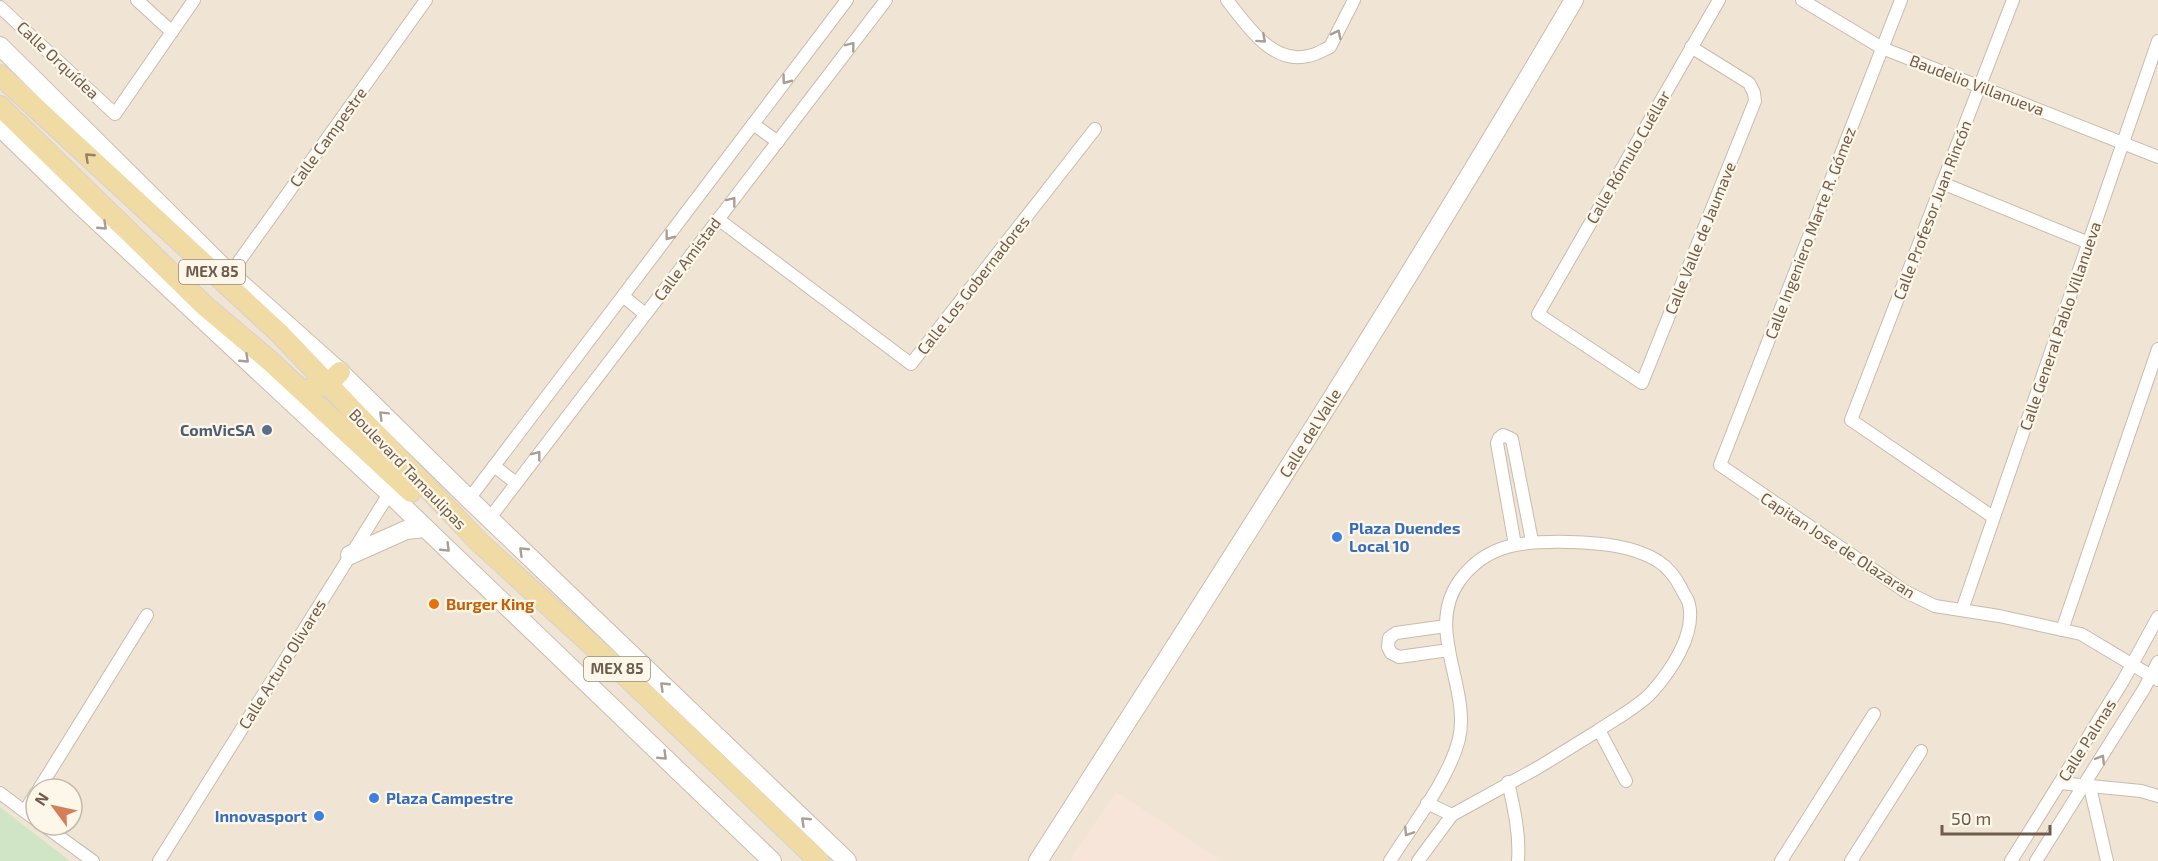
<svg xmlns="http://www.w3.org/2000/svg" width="2158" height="861" font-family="'Exo 2',sans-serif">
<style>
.residential{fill:#f0e5d4;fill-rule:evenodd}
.commercial{fill:#f8e5da}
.green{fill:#cfe5c5}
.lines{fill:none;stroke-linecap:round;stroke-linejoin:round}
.street-casing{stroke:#c9bbac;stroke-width:14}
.secondary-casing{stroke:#ccbcab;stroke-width:20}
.primary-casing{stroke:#d7d1cd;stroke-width:22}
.street{stroke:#fff;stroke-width:12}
.secondary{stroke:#fff;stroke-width:18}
.primary{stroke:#f1dba4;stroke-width:20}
.oneway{stroke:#a99d94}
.oneway2{stroke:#968267}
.service-dot{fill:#5c6f8a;stroke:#fdf7ea;stroke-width:2}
.shop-dot{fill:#3f7fe0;stroke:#fdf7ea;stroke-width:2}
.food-dot{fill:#e8710a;stroke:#fdf7ea;stroke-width:2}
.labels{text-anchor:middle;stroke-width:4.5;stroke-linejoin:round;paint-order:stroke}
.shield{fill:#fdf7ea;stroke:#9a8a7c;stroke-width:1.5}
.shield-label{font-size:15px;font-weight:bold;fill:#6f5c4d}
.street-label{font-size:16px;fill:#6f5c4d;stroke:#fdf7ea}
.service-label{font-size:16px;font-weight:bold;fill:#4e5e75;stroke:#fdf7ea;text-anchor:end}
.shop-label{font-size:16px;font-weight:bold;fill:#366cbe;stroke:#fdf7ea;text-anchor:start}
.food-label{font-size:16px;font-weight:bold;fill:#c56008;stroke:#fdf7ea;text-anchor:start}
</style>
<rect width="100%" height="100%" fill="#f9f3e5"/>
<path class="residential" d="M0,0H2158V861H0ZM36,789H72V825H36Z"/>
<polygon class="commercial" points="1116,792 1221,861 1069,861"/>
<polygon class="green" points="0,807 70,861 0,861"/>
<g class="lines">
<defs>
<g id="street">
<polyline points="137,0 172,32"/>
<path d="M1227,0C1246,24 1272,65 1308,56C1316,55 1323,50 1330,47L1354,0"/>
<polyline points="1802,0 1882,48 2158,157"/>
<polyline points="1901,0 1720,465 1906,592 1935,606 1999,616 2081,634 2158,680"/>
<polyline points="0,7 115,114 194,0"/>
<polyline points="1691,47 1749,83 1754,93 1755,101 1642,383 1538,314 1719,0"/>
<polyline points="753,124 778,142"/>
<polyline points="1942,183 2089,243"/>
<polyline points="718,219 911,364 1095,129"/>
<polyline points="230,274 426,0"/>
<polyline points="623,296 645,314"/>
<polyline points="494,466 516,483"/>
<polyline points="469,499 847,0"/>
<polyline points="1993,517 1851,420 2013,0"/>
<polyline points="489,519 886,0"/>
<polyline points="1515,545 1497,443 1499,438 1503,435 1512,439 1532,541"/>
<polyline points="1962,610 2158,41"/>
<polyline points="1446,626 1396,633 1389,638 1388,647 1391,653 1399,657 1449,650"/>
<polyline points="2062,630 2158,349"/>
<path d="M1508,782C1514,808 1520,834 1518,861"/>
<polyline points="2060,783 2141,791 2158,796"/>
<polyline points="2090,787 2107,861"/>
<polyline points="39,789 147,615"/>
<polyline points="0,793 36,820"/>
<polyline points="1427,803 1452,815 1539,767 1599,730 1626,781"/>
<polyline points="25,811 36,793"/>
<polyline points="43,825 93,861"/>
<polyline points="159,861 392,489"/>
<path d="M1390,861C1412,826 1449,779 1459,739C1471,687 1424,629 1460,580C1488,542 1526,541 1570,542C1599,543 1632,545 1658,561C1667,567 1676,578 1681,588C1683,593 1688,599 1689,604C1696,635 1670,672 1651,693C1638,707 1615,719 1599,730"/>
<polyline points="1418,861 1452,815"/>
<polyline points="1781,861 1874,714"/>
<polyline points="1851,861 1921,751"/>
<polyline points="2011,861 2123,681 2158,617"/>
<polyline points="2036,861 2144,689 2158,662"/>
</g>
<g id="secondary">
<polyline points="0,46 230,274 340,372 469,499 847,861"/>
<polyline points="0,127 80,205 389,493 772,861"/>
<polyline points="350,555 406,530 425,528"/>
<path d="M1038,861C1220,576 1403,292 1574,0"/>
</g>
<g id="primary">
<polyline points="0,75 278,332 479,542 630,680 819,861"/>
<polyline points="0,106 205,306 270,361 411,492"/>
<polyline points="314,386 327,385 340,372"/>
</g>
</defs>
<use href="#street" class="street-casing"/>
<use href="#secondary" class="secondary-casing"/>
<use href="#primary" class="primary-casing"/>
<use href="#street" class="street"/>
<use href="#secondary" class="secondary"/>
<use href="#primary" class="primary"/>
</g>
<defs><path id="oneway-chevron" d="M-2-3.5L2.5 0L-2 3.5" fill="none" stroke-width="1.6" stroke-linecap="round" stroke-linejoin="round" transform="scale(1.5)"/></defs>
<g class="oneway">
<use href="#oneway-chevron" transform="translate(1337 34) rotate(-64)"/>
<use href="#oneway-chevron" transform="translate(1262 39) rotate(42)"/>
<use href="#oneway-chevron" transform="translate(851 46) rotate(-52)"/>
<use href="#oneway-chevron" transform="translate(786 80) rotate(127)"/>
<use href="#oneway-chevron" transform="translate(732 201) rotate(-52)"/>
<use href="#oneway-chevron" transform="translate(103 226) rotate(43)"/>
<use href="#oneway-chevron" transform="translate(669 236) rotate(127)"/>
<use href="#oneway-chevron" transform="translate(245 359) rotate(43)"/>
<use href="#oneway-chevron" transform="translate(383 415) rotate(-135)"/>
<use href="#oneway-chevron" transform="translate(537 455) rotate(-52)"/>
<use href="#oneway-chevron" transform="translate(446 548) rotate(44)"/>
<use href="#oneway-chevron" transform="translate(523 551) rotate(-136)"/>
<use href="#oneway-chevron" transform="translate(664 686) rotate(-136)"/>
<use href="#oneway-chevron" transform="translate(663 756) rotate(44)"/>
<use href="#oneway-chevron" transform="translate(2101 759) rotate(-58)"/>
<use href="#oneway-chevron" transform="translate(805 821) rotate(-136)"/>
<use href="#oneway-chevron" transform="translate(1408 832) rotate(123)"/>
</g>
<use class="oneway2" href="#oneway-chevron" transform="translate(89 157) rotate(-137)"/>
<circle class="service-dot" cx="267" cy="430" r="6"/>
<g class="shop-dot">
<circle cx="1337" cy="537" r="6"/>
<circle cx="374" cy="798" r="6"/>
<circle cx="319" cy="816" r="6"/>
</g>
<circle class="food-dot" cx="434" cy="604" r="6"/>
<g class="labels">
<g class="shield">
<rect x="179" y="260" width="66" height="24" rx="4.5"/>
<rect x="584" y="657" width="66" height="24" rx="4.5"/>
</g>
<g class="shield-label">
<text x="212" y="277">MEX 85</text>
<text x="617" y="674">MEX 85</text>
</g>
<g class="street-label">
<text transform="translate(58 60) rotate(43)" y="6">Calle Orquídea</text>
<text transform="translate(1977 85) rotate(21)" y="6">Baudelio Villanueva</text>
<text transform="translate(328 137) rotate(-54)" y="6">Calle Campestre</text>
<text transform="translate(1628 157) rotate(-60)" y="6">Calle Rómulo Cuéllar</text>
<text transform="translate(1932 210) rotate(-69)" y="6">Calle Profesor Juan Rincón</text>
<text transform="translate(1810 233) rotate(-69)" y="6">Calle Ingeniero Marte R. Gómez</text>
<text transform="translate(1700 238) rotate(-68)" y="6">Calle Valle de Jaumave</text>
<text transform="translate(687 259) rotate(-53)" y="6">Calle Amistad</text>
<text transform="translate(973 285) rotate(-52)" y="6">Calle Los Gobernadores</text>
<text transform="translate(2060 326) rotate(-71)" y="6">Calle General Pablo Villanueva</text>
<text transform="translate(1310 433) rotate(-58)" y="6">Calle del Valle</text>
<text transform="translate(408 469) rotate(46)" y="6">Boulevard Tamaulipas</text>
<text transform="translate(1838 545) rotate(33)" y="6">Capitan Jose de Olazaran</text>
<text transform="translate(282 664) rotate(-58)" y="6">Calle Arturo Olivares</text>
<text transform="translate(2087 740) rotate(-58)" y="6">Calle Palmas</text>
</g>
<g class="service-label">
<text x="255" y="436">ComVicSA</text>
</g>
<g class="shop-label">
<text x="1349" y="534">Plaza Duendes<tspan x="1349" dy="18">Local 10</tspan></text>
<text x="386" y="804">Plaza Campestre</text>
<text x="307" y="822" text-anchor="end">Innovasport</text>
</g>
<g class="food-label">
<text x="446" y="610">Burger King</text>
</g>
</g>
<g transform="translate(54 807) rotate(303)"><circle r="28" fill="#fdf7ea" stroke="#c4b9ab" stroke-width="1.5"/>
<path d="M0-4.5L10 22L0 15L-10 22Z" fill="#d67e57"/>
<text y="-9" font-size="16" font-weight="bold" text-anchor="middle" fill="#6f5c4d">N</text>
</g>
<path d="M1942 825v9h108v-9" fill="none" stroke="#6f5c4d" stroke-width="3"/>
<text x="1951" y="825" font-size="18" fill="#6f5c4d" stroke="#fdf7ea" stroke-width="4.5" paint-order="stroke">50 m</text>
</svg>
